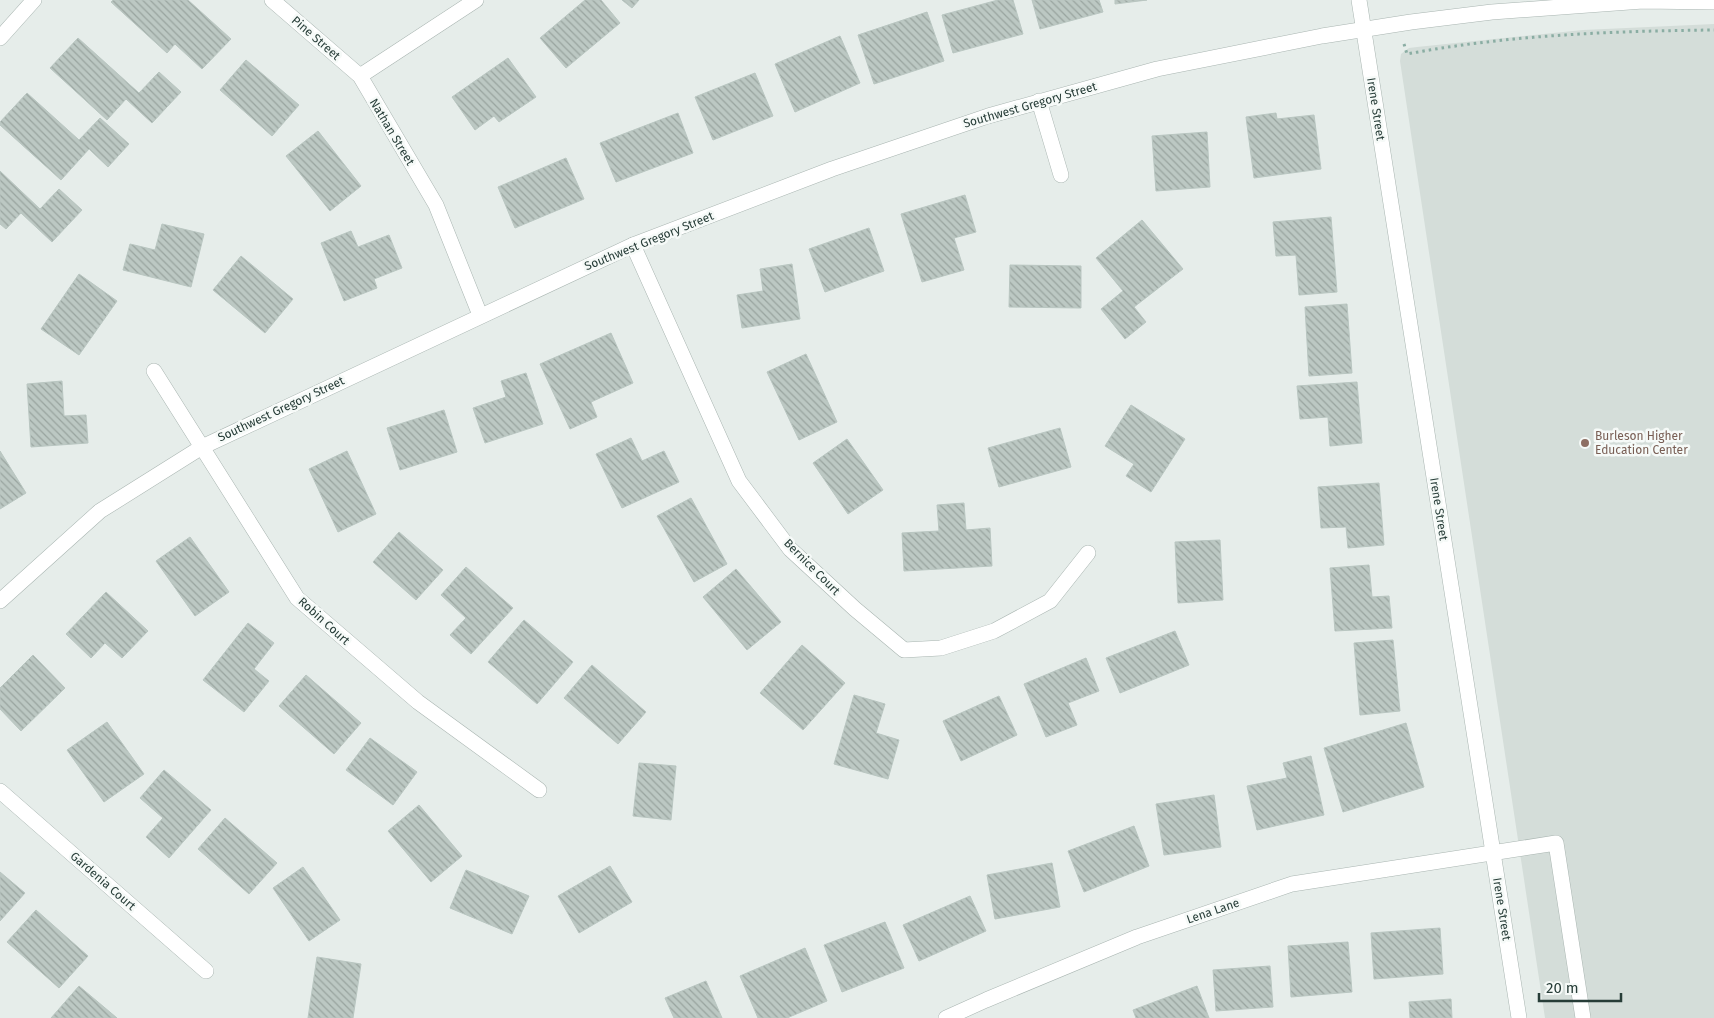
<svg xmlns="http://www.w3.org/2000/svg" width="1714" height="1018" font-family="'Fira Sans',sans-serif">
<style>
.built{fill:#d4ddd9}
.building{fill:url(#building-back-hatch);stroke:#b9c6c1}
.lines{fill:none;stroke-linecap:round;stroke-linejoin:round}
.minor-casing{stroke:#a9b5b1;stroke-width:16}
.path{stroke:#8aada3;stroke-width:3;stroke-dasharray:2.5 4;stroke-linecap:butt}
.minor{stroke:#fff;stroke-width:15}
.education-dot{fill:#8d6e63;stroke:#f6faf8;stroke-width:2}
.labels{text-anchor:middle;stroke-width:5;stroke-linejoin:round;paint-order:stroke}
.street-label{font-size:12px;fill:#273d38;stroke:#f6faf8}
.education-label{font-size:12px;fill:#785e54;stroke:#f6faf8;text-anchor:start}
</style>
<defs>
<pattern id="building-back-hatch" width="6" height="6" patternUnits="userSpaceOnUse" patternTransform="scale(1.25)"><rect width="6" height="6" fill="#bcc8c3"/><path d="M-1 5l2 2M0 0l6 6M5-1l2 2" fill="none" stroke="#99a49f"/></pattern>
</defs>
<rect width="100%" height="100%" fill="#e6edea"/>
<polygon class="built" points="1714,24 1714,1018 1545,1018 1400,61 1401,54 1409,48 1417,47 1583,30"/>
<g class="building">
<polygon points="113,0 188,0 231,39 202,69 175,44 167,53 111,2"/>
<polygon points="585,0 601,0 620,23 566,68 540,38"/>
<polygon points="622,0 639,0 632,8"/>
<polygon points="998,0 1013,0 1023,34 953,53 942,15"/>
<polygon points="1032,0 1099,0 1103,12 1040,29"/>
<polygon points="1115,0 1147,0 1115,4"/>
<polygon points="927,12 944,61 874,84 858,35"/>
<polygon points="840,36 860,83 795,112 775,64"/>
<polygon points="78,38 139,93 159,72 181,92 152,123 126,99 107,120 50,68"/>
<polygon points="508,58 536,97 499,122 494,116 475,130 452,97"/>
<polygon points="246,60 299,105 272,136 220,90"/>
<polygon points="755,73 773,116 713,140 695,97"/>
<polygon points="27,93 79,140 100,118 129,144 108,167 89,149 61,180 0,125 0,122"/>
<polygon points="678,113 693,153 616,182 600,143"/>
<polygon points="1276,113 1277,119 1314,115 1321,169 1254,178 1246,117"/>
<polygon points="318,131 361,186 330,211 286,156"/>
<polygon points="1207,132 1210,187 1156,191 1152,136"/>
<polygon points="566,158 584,199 515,228 498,187"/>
<polygon points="0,171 40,209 59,189 82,210 52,242 21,213 6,229 0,224"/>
<polygon points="965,195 976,232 954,238 964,270 922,282 901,214"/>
<polygon points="1331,217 1337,292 1299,295 1296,255 1276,256 1273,222"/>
<polygon points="1142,220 1183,269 1134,307 1146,322 1125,339 1101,309 1123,291 1096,258"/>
<polygon points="162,224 204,234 191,287 123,270 130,244 155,250"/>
<polygon points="869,228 884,271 825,292 809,249"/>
<polygon points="351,231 358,247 389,235 402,268 374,279 377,288 344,301 321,243"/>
<polygon points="241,256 293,299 265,333 213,290"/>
<polygon points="792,264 800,319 742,328 737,295 763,291 760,269"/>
<polygon points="1010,265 1081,266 1081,308 1009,307"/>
<polygon points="79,274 117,301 79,355 41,329"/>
<polygon points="1347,304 1352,373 1309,376 1305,307"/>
<polygon points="611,333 633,383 591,402 597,417 570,429 540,364"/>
<polygon points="806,354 837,422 799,440 767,372"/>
<polygon points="526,373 543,424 485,443 473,408 506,397 501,381"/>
<polygon points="62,381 64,416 86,415 88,443 31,447 27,384"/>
<polygon points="1357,382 1362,443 1330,446 1328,417 1300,419 1297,386"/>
<polygon points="1131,405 1185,439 1151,492 1126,476 1134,464 1105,446"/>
<polygon points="444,410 457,452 400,470 387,428"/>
<polygon points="1060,428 1071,467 999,487 988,448"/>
<polygon points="631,438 642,461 664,451 679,482 622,508 596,454"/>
<polygon points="847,439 883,490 848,514 813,463"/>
<polygon points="0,451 26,493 0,509"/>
<polygon points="347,451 376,514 338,532 309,469"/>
<polygon points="1379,483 1384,545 1348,548 1346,527 1321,528 1318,487"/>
<polygon points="691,498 727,564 694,582 657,516"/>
<polygon points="964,503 966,530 990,528 992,566 904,571 902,533 939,531 937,505"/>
<polygon points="399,532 443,570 416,600 373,562"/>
<polygon points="190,537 229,592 195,616 156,561"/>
<polygon points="1220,540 1223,600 1178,603 1175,542"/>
<polygon points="1369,565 1372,597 1389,596 1392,628 1335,631 1330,568"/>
<polygon points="466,567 513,608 471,654 450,635 466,618 441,595"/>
<polygon points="736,569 781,622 747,650 703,597"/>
<polygon points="106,592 148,631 122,658 105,643 91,658 66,634"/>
<polygon points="524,620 573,662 537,704 488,662"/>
<polygon points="248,623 274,643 254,669 269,681 244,712 203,680"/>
<polygon points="1175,631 1189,665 1120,693 1106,658"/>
<polygon points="1393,640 1400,711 1360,715 1354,643"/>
<polygon points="802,645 845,683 803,730 760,693"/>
<polygon points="33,655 65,688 21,731 0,709 0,688"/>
<polygon points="1086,658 1099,691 1068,703 1077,725 1046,737 1024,684"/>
<polygon points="592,665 646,712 618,744 564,698"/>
<polygon points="306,675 361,723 334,754 279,706"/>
<polygon points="854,695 885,704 876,733 899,740 888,779 834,764"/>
<polygon points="999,696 1017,735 961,761 943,721"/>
<polygon points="107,722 144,774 104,802 67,750"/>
<polygon points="1406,723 1424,787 1343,812 1324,748"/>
<polygon points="370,738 417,772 393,805 346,770"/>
<polygon points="1311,756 1324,815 1257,830 1247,786 1287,778 1283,763"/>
<polygon points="639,763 676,766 671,820 633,816"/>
<polygon points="164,770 211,810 169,858 146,837 163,818 140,798"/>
<polygon points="1214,795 1221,847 1164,855 1156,804"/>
<polygon points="419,805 462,856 431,882 388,831"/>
<polygon points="225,818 277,863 249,894 198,849"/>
<polygon points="1134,826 1149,866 1084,892 1068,851"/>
<polygon points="1052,863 1060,907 995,919 987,875"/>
<polygon points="610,866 632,902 579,933 558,896"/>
<polygon points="303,867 340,920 309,941 273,888"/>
<polygon points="466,870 529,896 512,934 450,908"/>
<polygon points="0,872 25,893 0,921"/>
<polygon points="970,896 986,931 919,961 903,925"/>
<polygon points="36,910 88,956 59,988 7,942"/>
<polygon points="885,922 904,968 842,992 824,945"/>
<polygon points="1440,928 1443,974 1374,979 1371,933"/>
<polygon points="1348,942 1352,992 1291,997 1288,946"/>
<polygon points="805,948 827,1001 787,1018 758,1018 740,976"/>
<polygon points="317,957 361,964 353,1018 308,1018"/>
<polygon points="1270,966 1273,1007 1216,1011 1213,970"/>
<polygon points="706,981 722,1018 674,1018 665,998"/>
<polygon points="79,986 117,1018 51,1018"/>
<polygon points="1197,986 1209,1018 1136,1018 1133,1010"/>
<polygon points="1451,999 1452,1018 1410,1018 1409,1002"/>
</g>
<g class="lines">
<defs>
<g id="minor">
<polyline points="272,0 360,76 436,205 480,315"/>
<polyline points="1359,0 1519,1018"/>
<polyline points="0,38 34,0"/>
<polyline points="360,76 476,0"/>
<polyline points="1039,101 1061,175"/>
<polyline points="633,245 739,481 790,549 855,609 904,650 941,648 994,631 1050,601 1088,553"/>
<polyline points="154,371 297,598 418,702 539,790"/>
<polyline points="0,601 100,511 202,447 633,245 832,169 988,116 1157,69 1322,36 1411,22 1492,12 1643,1 1714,2"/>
<polyline points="0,791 206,971"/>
<polyline points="946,1018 986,1000 1137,937 1292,884 1556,843 1583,1018"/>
</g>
</defs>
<use href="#minor" class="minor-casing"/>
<path class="path" d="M1404,44L1407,54C1508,35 1612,31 1714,30"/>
<use href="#minor" class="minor"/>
</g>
<circle class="education-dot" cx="1585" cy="443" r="5"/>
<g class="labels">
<g class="street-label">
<text transform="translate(316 38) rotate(41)" y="4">Pine Street</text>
<text transform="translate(1030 105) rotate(-16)" y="4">Southwest Gregory Street</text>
<text transform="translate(1376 109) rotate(81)" y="4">Irene Street</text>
<text transform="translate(392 132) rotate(59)" y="4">Nathan Street</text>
<text transform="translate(649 241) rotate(-22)" y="4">Southwest Gregory Street</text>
<text transform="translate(281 409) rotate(-25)" y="4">Southwest Gregory Street</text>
<text transform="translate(1439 509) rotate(81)" y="4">Irene Street</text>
<text transform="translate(812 567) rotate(45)" y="4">Bernice Court</text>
<text transform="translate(324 621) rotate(42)" y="4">Robin Court</text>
<text transform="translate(103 881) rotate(41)" y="4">Gardenia Court</text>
<text transform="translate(1502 909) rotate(81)" y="4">Irene Street</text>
<text transform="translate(1213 911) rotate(-19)" y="4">Lena Lane</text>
</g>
<g class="education-label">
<text x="1595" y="440">Burleson Higher<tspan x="1595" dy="14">Education Center</tspan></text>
</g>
</g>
<path d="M1539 993v8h82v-8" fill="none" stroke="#273d38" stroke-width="2.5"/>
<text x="1546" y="993" font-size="15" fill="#273d38" stroke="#f6faf8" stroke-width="4" paint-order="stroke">20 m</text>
</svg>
